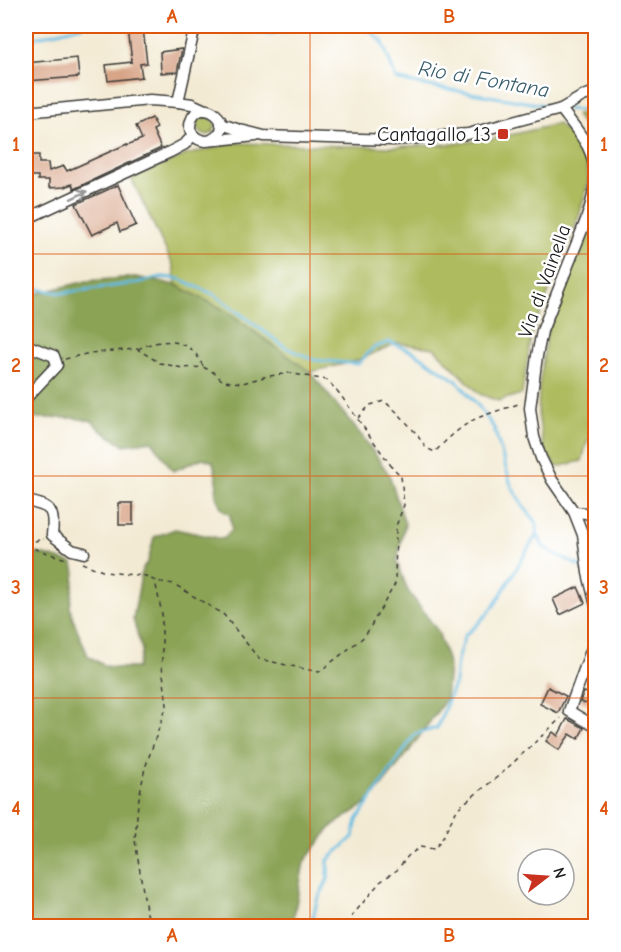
<svg xmlns="http://www.w3.org/2000/svg" width="621" height="952" font-family="'Comic Neue',sans-serif">
<style>
.green{fill:#aebb5e;stroke:#656c3d;stroke-width:1.5}
.forest{fill:#8aa355;stroke:#536038;stroke-width:1.5}
.lines{fill:none;stroke-linecap:round;stroke-linejoin:round}
.stream{stroke:#64bbe1;stroke-width:3}
.building{fill:#d8a487}
.minor-casing{stroke:#3c3b37;stroke-width:13}
.path{stroke:#3c3b37;stroke-width:1.5;stroke-dasharray:4.5 4.5;stroke-linecap:butt}
.minor{stroke:#fff;stroke-width:10}
.oneway{stroke:#999}
.grid{fill:none;stroke:#de560d;stroke-width:1.5;stroke-opacity:0.55}
.poi-dot{fill:#c8321e;stroke:#fff;stroke-width:2}
.labels{text-anchor:middle;stroke-width:5;stroke-linejoin:round;paint-order:stroke}
.poi-label{font-size:20px;fill:#1c1c1c;stroke:#fff;text-anchor:end}
.street-label{font-size:20px;fill:#1c1c1c;stroke:#fff}
.water-label{font-size:21px;font-style:italic;fill:#395c6b;stroke:#fff}
.neatline{fill:none;stroke:#de560d;stroke-width:2}
.grid-label{font-size:20px;text-anchor:middle;font-weight:bold;fill:#de560d}
</style>
<rect width="100%" height="100%" fill="#fff"/>
<filter id="ink" filterUnits="userSpaceOnUse"><feTurbulence type="fractalNoise" baseFrequency=".0167" numOctaves="2"/><feDisplacementMap in="SourceGraphic" scale="12" xChannelSelector="R" yChannelSelector="G"/><feConvolveMatrix kernelMatrix="1 2 1 2 8 2 1 2 1" color-interpolation-filters="sRGB"/></filter>
<filter id="wash" filterUnits="userSpaceOnUse"><feTurbulence type="fractalNoise" baseFrequency=".008" numOctaves="4" result="noise"/><feDisplacementMap in="SourceGraphic" scale="24" xChannelSelector="R" yChannelSelector="G"/><feGaussianBlur stdDeviation="1.35" result="paint"/><feColorMatrix in="noise" values="0 0 0 0 0 0 0 0 0 0 0 0 0 0 0 0 0 1.4 0 .05"/><feComposite in="paint" operator="in"/></filter>
<g filter="url(#wash)">
<rect width="100%" height="100%" fill="#f3ead3"/>
<g class="green">
<polygon points="595,109 595,134 590,136 576,115"/>
<circle cx="206" cy="126" r="9"/>
<polygon points="558,124 573,139 587,160 588,183 579,216 531,337 522,394 498,401 480,394 434,348 397,343 356,361 310,372 224,310 176,285 173,265 131,178 186,155 233,143 390,147 453,144 492,139"/>
<polygon points="594,217 596,217 595,432 587,442 582,461 557,467 544,451 538,414 539,387 547,333 570,272"/>
</g>
<polygon class="forest" points="135,277 176,285 224,310 310,372 362,436 389,474 405,524 397,561 408,591 438,631 449,666 446,699 407,754 369,802 332,826 304,862 292,926 26,926 26,550 73,563 75,573 70,607 73,619 88,656 105,666 119,668 137,668 142,650 133,619 142,570 148,561 154,537 175,529 223,539 232,529 230,515 222,509 216,496 217,480 213,462 203,458 173,471 152,441 124,445 100,430 92,421 74,418 26,418 26,295 31,295 87,281"/>
<g class="lines">
<g class="stream">
<polyline points="224,26 267,34 308,26"/>
<polyline points="364,26 382,41 396,79 417,84 556,107"/>
<polyline points="26,38 30,39 82,26"/>
<polyline points="568,109 580,110 596,105"/>
<polyline points="26,287 61,293 136,283 162,277 180,279 215,295 285,347 314,360 358,364 373,348 389,342 414,352 458,382 480,408 494,428 511,485 522,504 537,524 537,534 544,548 575,564 585,568"/>
<polyline points="311,926 317,901 328,879 328,860 353,837 357,820 415,734 437,728 455,682 457,660 465,635 476,626 494,606 537,534"/>
</g>
</g>
<g id="blocks">
<g class="building">
<polygon points="143,28 147,63 140,64 142,77 108,81 106,65 132,62 128,29"/>
<polygon points="182,49 177,72 161,73 160,52"/>
<polygon points="77,58 79,77 26,81 26,63"/>
<polygon points="152,118 157,128 153,130 161,148 74,189 72,184 64,187 49,188 49,180 38,180 38,176 30,176 30,155 39,155 39,163 48,163 49,171 64,166 67,171 127,144 127,145 142,139 136,126"/>
<polygon points="118,185 136,225 120,232 117,223 92,235 76,204"/>
<rect x="119" y="503" width="14" height="22"/>
<polygon points="578,587 585,603 560,615 553,599"/>
<polygon points="548,687 566,696 558,713 540,704"/>
<polygon points="584,692 596,695 596,706 580,702"/>
<polygon points="567,719 584,728 578,739 570,734 559,750 546,741 553,732 558,736"/>
</g>
</g>
</g>
<g filter="url(#ink)">
<use href="#blocks" fill-opacity="0" stroke="#3c3b37" stroke-width="1.5"/>
<g class="lines">
<defs>
<g id="minor">
<polyline points="178,102 195,26"/>
<path d="M561,109C570,121 581,134 588,147C600,171 594,197 586,220L542,331L537,356L530,408L534,437L541,458L552,480L574,512L583,535L588,573L596,606"/>
<polyline points="26,112 150,100 178,102 192,104 205,110"/>
<polyline points="221,124 240,130 264,136 393,140 468,134 561,109 583,96 596,92"/>
<path d="M211,140C241,125 200,93 191,121C187,132 195,140 206,141L256,136"/>
<polyline points="26,219 170,152 185,144 193,135"/>
<polyline points="26,345 54,356 57,365 26,398"/>
<path d="M26,501C50,506 55,508 52,535L72,550L84,553"/>
<polyline points="574,512 586,513 596,517"/>
<polyline points="596,637 569,711 596,727"/>
</g>
</defs>
<use href="#minor" class="minor-casing"/>
<g class="path">
<path d="M138,349C156,340 180,337 195,353C198,356 200,361 203,366"/>
<polyline points="65,359 90,353 137,349 160,363 182,368 203,367 213,372 223,381 243,383 264,377 289,373 327,380 339,393 392,467 401,476 404,505 396,526 395,584 365,636 319,672 259,659 224,615 174,584 155,581"/>
<path d="M358,418L370,405L384,401L398,413L415,432L426,448L435,452C447,439 464,423 480,417C493,412 507,408 521,403"/>
<polyline points="26,543 44,539"/>
<polyline points="26,546 66,559"/>
<polyline points="82,563 105,572 146,576 155,581 162,614 162,666 167,705 145,768 138,803 135,840 146,910 151,926"/>
<polyline points="354,926 352,916 380,882 397,870 408,856 420,847 434,849 441,841 451,821 458,808 501,774 561,718"/>
</g>
<use href="#minor" class="minor"/>
</g>
<defs><path id="oneway-shaft" d="M-6 0H5M1.5-3L5.5 0L1.5 3" fill="none" stroke-width="1.6" stroke-linecap="round" stroke-linejoin="round" transform="scale(1.5)"/></defs>
<use class="oneway" href="#oneway-shaft" transform="translate(79 195) rotate(-25)"/>
</g>
<path class="grid" d="M310,26V926M26,254H596M26,476H596M26,698H596"/>
<rect class="poi-dot" x="497" y="128" width="12" height="12" rx="3"/>
<g class="labels">
<g class="poi-label">
<text x="491" y="141">Cantagallo 13</text>
</g>
<g class="street-label">
<text transform="translate(544 281) rotate(-70)" y="7">Via di Vainella</text>
</g>
<g class="water-label">
<text transform="translate(484 79) rotate(10)" y="7">Rio di Fontana</text>
</g>
</g>
<rect width="621" height="952" fill="none" stroke="#fff" stroke-width="66"/>
<g transform="translate(546 877) rotate(73)"><circle r="28" fill="#ffffff" stroke="#a4a4a4" stroke-width="1.5"/>
<path d="M0-4.5L10 22L0 15L-10 22Z" fill="#c8321e"/>
<text y="-9" font-size="16" font-weight="bold" text-anchor="middle" fill="#1c1c1c">N</text>
</g>
<rect x="33" y="33" width="555" height="886" class="neatline"/>
<g class="grid-label">
<text x="172" y="23">A</text>
<text x="449" y="23">B</text>
<text x="16" y="151">1</text>
<text x="604" y="151">1</text>
<text x="16" y="372">2</text>
<text x="604" y="372">2</text>
<text x="16" y="594">3</text>
<text x="604" y="594">3</text>
<text x="16" y="815">4</text>
<text x="604" y="815">4</text>
<text x="172" y="942">A</text>
<text x="449" y="942">B</text>
</g>
</svg>
